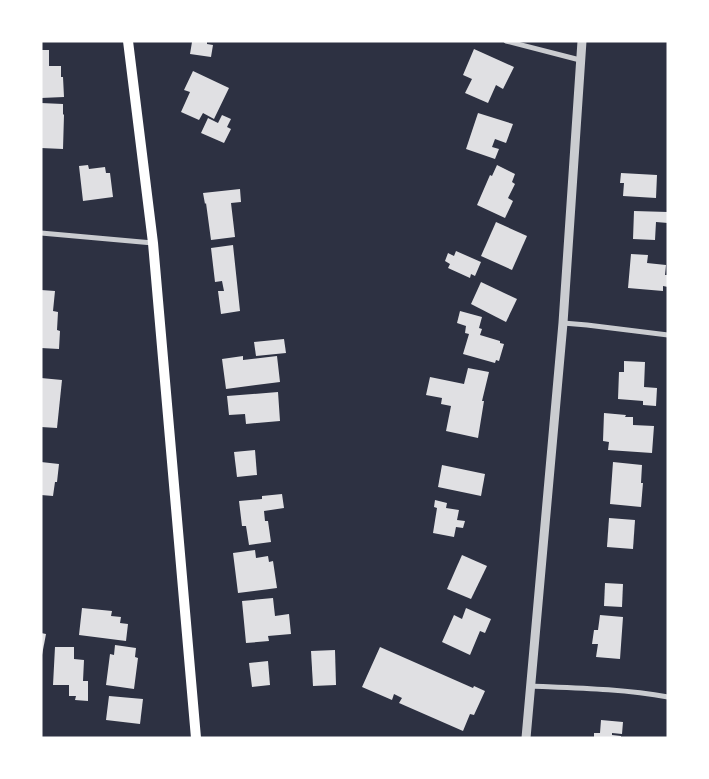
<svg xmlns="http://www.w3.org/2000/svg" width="709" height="779" font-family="'DM Sans',sans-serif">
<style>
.building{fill:#e0e0e3}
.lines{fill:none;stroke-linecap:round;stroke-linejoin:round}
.minor{stroke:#caccd0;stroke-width:5}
.tertiary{stroke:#caccd0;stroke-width:9}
.secondary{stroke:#fff;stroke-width:10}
</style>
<rect width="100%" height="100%" fill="#2d3142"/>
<g class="building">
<polygon points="195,41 207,41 207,44 213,45 211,57 190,54 192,42"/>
<polygon points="474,49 514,67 503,89 496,85 488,103 465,93 472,79 463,75"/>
<polygon points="41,50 49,50 49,66 61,66 61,77 63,77 64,97 41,98"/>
<polygon points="193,71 229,88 214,119 203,113 199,120 181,112 190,92 184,90"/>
<polygon points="41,103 63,104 63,114 64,115 63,149 41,148"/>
<polygon points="478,113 513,124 506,143 495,139 492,147 499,149 495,159 466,149"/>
<polygon points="222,115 231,119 227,127 231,129 224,143 201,133 208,118 218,123"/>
<polygon points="88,165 89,169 105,167 106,173 110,173 113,197 83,201 79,166"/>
<polygon points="497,165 515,174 512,182 515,184 508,198 513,201 505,218 477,205 490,175 492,176"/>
<polygon points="621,173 657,175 656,198 623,196 624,183 620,183"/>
<polygon points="240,189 241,202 231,203 235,237 211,240 206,203 205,204 203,193"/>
<polygon points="634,211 668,212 668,223 656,222 655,240 633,239"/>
<polygon points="496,222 527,236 512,270 481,256"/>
<polygon points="233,245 240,311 221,314 218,291 224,291 222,281 215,282 211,248"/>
<polygon points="456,251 481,262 475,276 471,274 470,278 448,268 450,264 445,261 448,253 454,256"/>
<polygon points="631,254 648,255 647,263 666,265 665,275 668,275 668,287 663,286 663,291 628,288"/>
<polygon points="481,282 517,299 506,322 471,304"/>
<polygon points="41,290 55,291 53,311 58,312 57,330 60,331 59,349 41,348"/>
<polygon points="460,311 482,317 479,328 482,329 480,335 500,341 500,343 504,344 499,361 496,360 495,363 463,354 469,334 465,333 466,326 457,323"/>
<polygon points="284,339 286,353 256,356 254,342"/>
<polygon points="243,356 243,360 277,356 280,382 226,389 222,359"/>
<polygon points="624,361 645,362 644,387 657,388 656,406 643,405 643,401 618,399 619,372 624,372"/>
<polygon points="468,368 489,372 482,401 484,401 478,438 446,431 451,406 441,404 442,398 426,395 430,377 464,384"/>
<polygon points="41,378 62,380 57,428 41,427"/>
<polygon points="278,392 280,421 246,424 245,414 229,415 227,396"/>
<polygon points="604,413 626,415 625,417 633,417 633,425 654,426 652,453 608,450 609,442 603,441"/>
<polygon points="255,450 257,475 237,477 234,452"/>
<polygon points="41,462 59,464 57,482 55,482 53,496 41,495"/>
<polygon points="613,462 642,465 641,483 643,483 641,507 610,504"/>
<polygon points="442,465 485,474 481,496 438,487"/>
<polygon points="282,494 284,508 264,511 265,521 268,521 271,542 249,545 246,526 242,526 239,501 262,499 262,496"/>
<polygon points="435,500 447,503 446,508 459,510 457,520 465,521 463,528 456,527 454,537 433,533 437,508 434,507"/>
<polygon points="609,518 635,520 633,549 607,547"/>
<polygon points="255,550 256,558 268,556 269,562 273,561 277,588 238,593 233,553"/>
<polygon points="462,555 487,566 471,599 447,589"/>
<polygon points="605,583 623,584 622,607 604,606"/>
<polygon points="273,598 275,616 289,614 291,634 268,636 269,641 246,643 242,601"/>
<polygon points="82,608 112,611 111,616 121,617 120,623 128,624 126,641 79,635"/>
<polygon points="466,608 491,619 485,633 480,631 470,655 442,642 454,615 462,619"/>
<polygon points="600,615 623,617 620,659 596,657 598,644 592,644 594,630 598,630"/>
<polygon points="41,633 46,634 42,655 41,655"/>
<polygon points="115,645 136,648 135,657 138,658 134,689 106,685 110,654 114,655"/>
<polygon points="55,647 74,647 74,659 84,660 83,681 88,681 88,701 75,700 76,696 69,696 69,685 53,685"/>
<polygon points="380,647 473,688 474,686 485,691 474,715 470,714 463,731 399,703 402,698 394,694 392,700 362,687"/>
<polygon points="335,650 336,685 313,686 311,651"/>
<polygon points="268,661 270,685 252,687 249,663"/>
<polygon points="109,696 143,699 140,724 106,720"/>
<polygon points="601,720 623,722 622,734 612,733 612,735 621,736 621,738 594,738 594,733 600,733"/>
</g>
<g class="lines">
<g class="minor">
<polyline points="506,41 580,60"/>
<polyline points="41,233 153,243"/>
<polyline points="563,323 587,325 668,335"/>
<path d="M531,686C577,688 623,689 668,697"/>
</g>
<polyline class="tertiary" points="526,738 563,323 582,41"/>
<polyline class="secondary" points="128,41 153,243 196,738"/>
</g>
<rect width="709" height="779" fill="none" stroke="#ffffff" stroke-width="85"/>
</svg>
